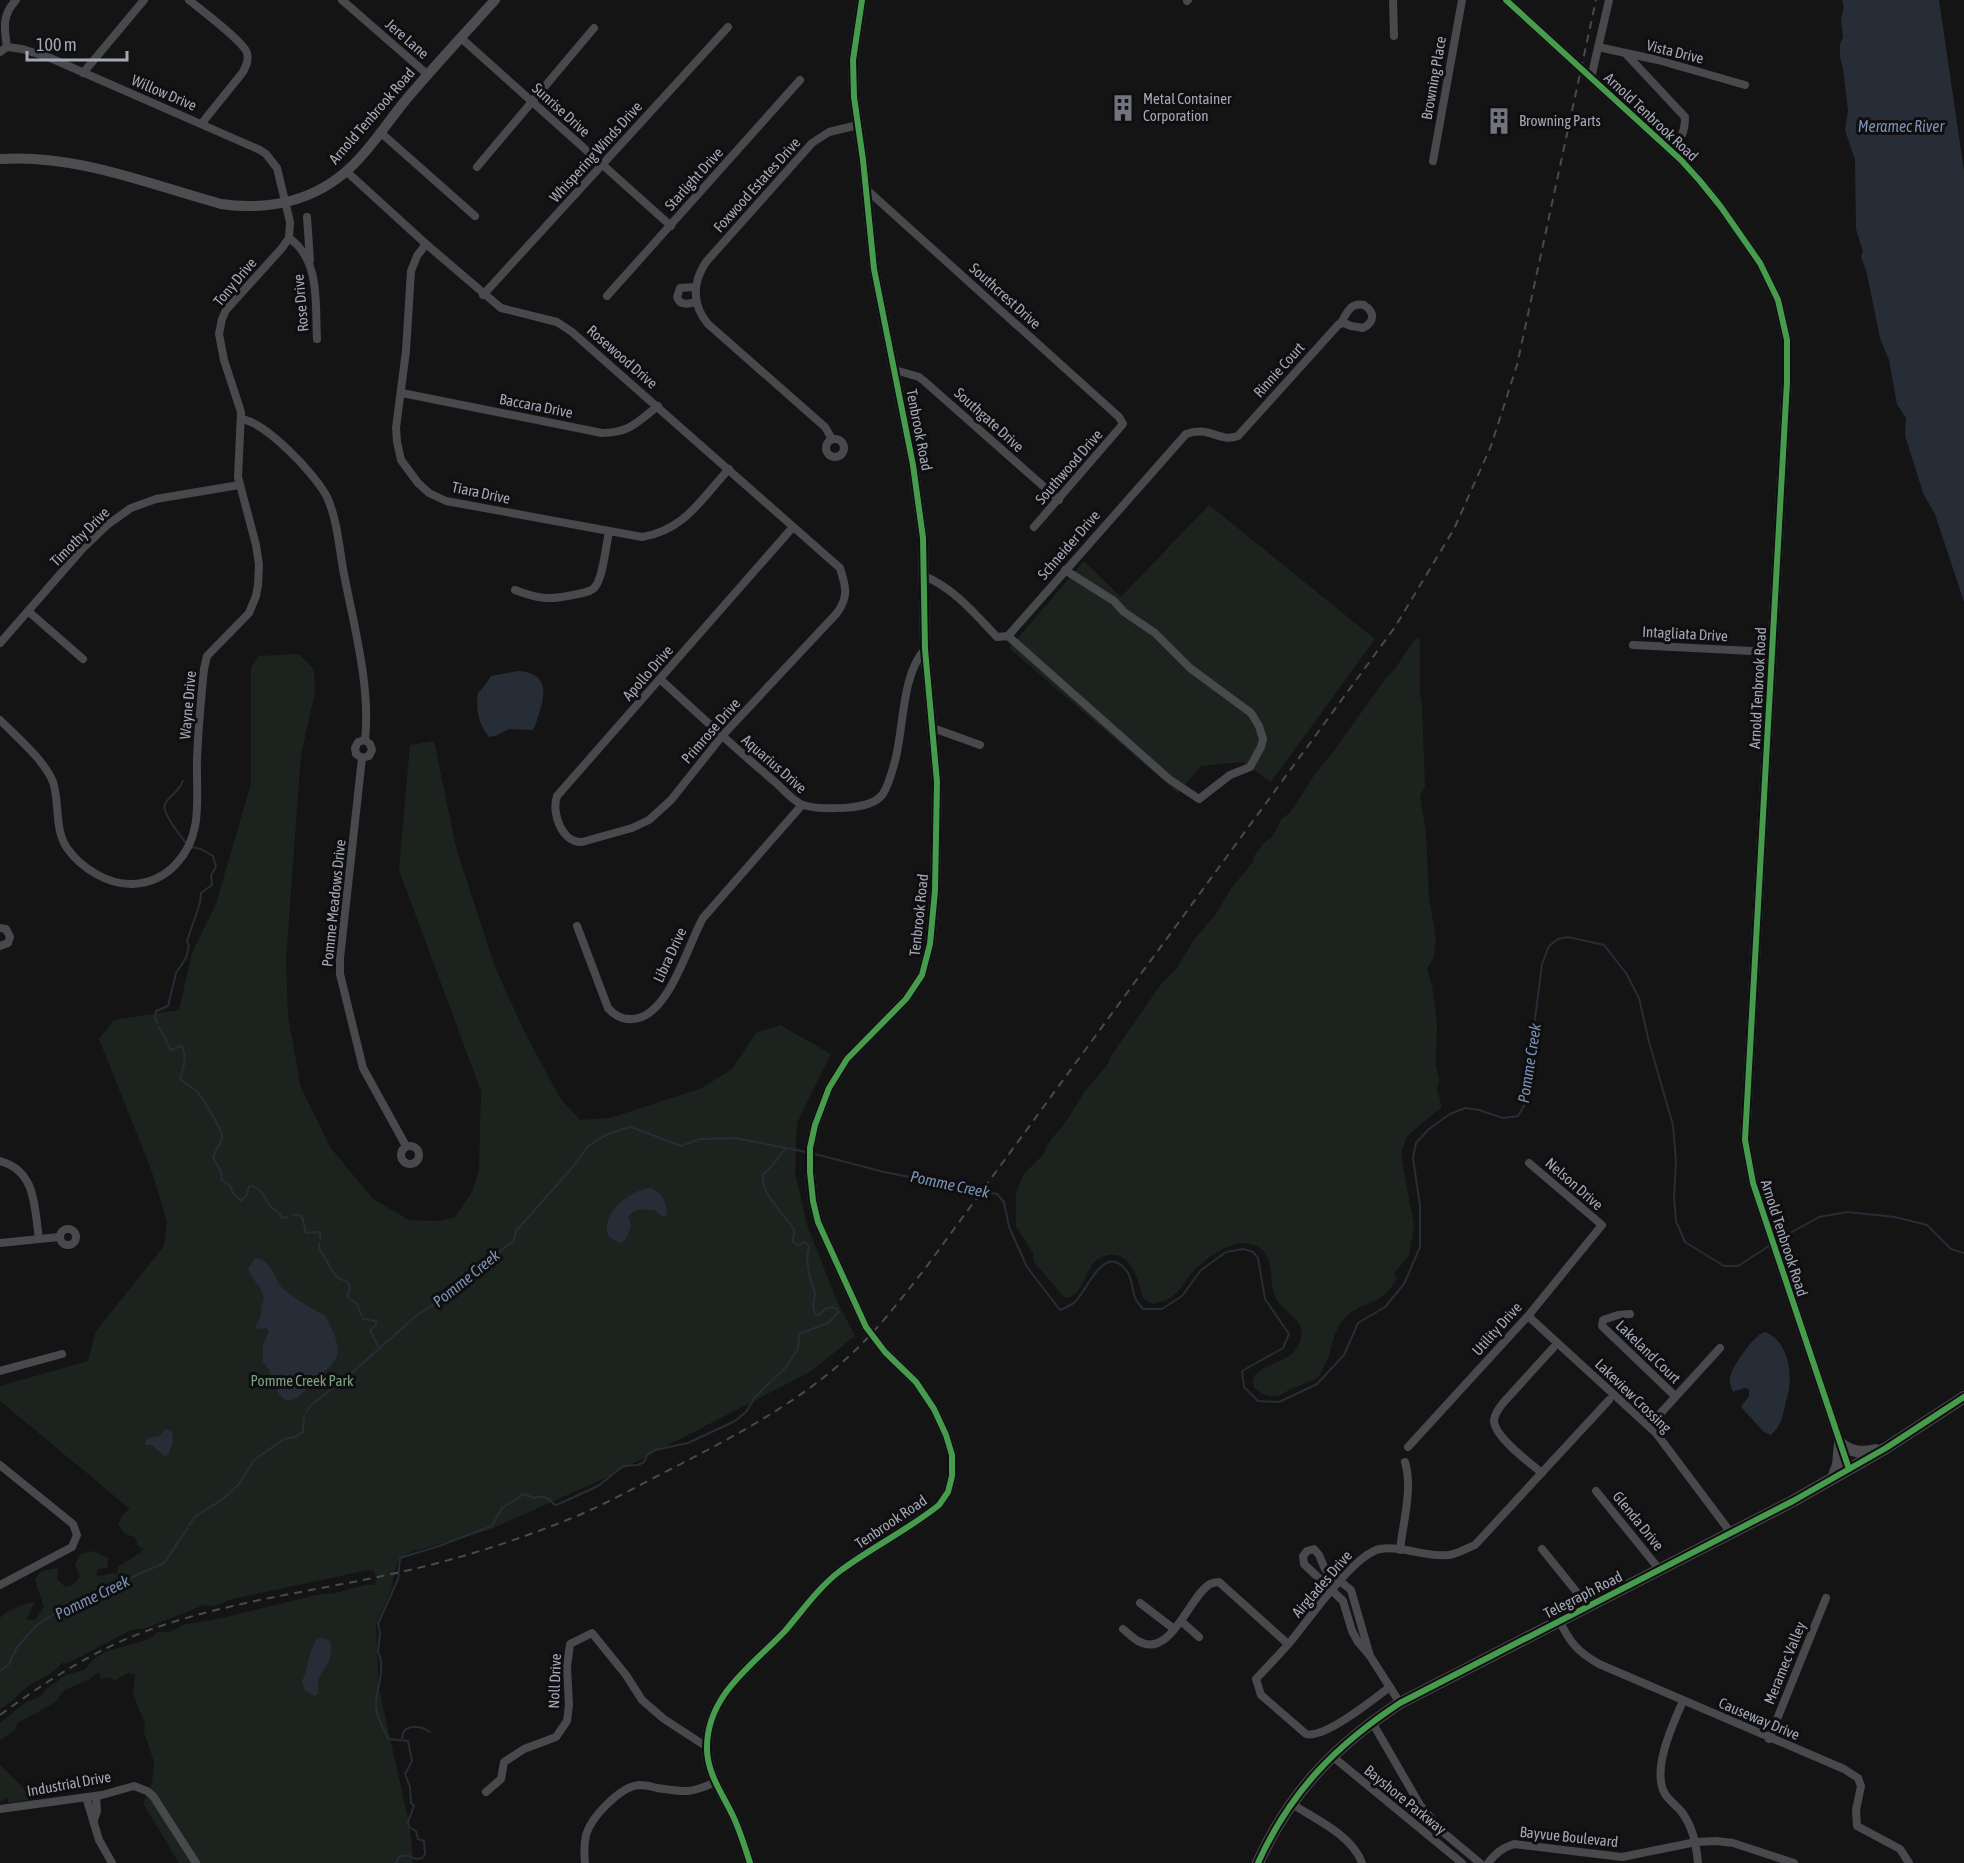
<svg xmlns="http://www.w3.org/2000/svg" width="1964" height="1863" font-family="'Asap Condensed',sans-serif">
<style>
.green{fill:#1c231e}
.water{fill:#272d37}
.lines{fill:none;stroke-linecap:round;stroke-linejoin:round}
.stream{stroke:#272d37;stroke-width:2}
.street{stroke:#48494d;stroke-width:8}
.secondary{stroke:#4c4d51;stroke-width:10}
.primary{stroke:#4b4b4f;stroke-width:12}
.rail{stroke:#484a4d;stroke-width:2;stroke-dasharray:8 6;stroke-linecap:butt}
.cycleway-casing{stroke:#0f0e10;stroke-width:10}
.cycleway{stroke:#469c4c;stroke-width:6}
.labels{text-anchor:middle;stroke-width:6;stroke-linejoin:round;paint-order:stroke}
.street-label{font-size:15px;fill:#a4a8b6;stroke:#0f0e10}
.poi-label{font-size:15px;fill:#a4a8b6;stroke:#0f0e10;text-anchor:start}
.park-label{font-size:15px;fill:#7aa281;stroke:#0f0e10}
.water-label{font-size:16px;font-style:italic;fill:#7a92b3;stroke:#0f0e10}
</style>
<rect width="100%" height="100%" fill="#141414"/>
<g class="green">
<polygon points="1209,505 1375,639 1271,782 1243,762 1201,766 1178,793 1009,648 1084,561 1121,597"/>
<path d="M1417,637L1420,639V695L1422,705L1425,787L1420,796L1426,833L1429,898L1436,938L1434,957L1427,969L1432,985L1437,1023L1436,1066L1439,1079L1437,1090L1442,1107L1407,1136L1401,1154L1414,1226L1409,1256L1394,1273L1397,1278C1381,1309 1362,1299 1344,1319C1334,1330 1333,1342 1329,1356C1328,1360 1327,1360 1325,1363C1323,1367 1323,1372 1319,1376C1313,1382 1299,1385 1291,1389C1283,1393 1279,1398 1270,1396C1263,1394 1255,1392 1253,1384C1249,1367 1288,1363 1296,1349C1314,1321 1284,1315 1275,1297C1268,1279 1277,1254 1254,1245C1232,1237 1205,1259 1191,1274C1185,1281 1179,1293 1170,1298C1165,1301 1159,1302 1153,1304L1143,1298C1138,1282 1133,1252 1109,1255C1101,1256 1094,1261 1090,1268C1083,1280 1082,1291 1069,1298L1063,1296L1034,1262L1033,1253L1016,1226V1193L1023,1175L1042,1156L1050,1141L1067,1120L1085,1091L1107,1065L1113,1053L1162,983L1177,968L1193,941L1216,914L1232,887L1253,862L1254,856L1265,842L1272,837L1282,818L1290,813L1315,774L1333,752L1386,678C1398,668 1406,650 1417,637Z"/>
<path d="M299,654L314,670L315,692L301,755L286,959L288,1016L301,1088L330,1147L373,1199L409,1220L438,1221L455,1217L472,1192L479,1171L481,1091L399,870L410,745L434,741L457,851L495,967L523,1029L560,1098L580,1120L610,1118L702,1088L732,1069L756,1033L780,1025L831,1054L797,1123L795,1172L807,1225L837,1301L855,1336L810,1372L601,1480L489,1530L411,1552L398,1560L391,1589L376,1625L379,1689L410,1827L413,1863H179L143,1803L152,1782L154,1762L144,1732L145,1722L137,1705L133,1691L135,1675L128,1673L114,1681L111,1677L101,1679L99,1672L88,1680L65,1690L55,1702L40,1711L17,1723L15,1730L0,1740V1723L26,1702L40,1697L45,1690L66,1675L84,1670L94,1659L106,1651L137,1643L151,1638L157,1632H170L183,1625L222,1618L316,1595L335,1593L365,1585H374L377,1580L374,1571L369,1570L232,1599L214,1606L204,1605L146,1628L131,1630L68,1663H62C52,1676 38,1678 26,1688C17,1695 11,1703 0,1709V1618C7,1610 25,1603 35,1602L26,1620H35L44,1607L35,1580L41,1571L58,1568L57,1579L65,1587L73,1585L80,1576L75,1565L80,1554L94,1551L108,1558L107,1568L98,1569L96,1575C104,1577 109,1572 117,1574L118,1567L144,1550L138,1546L135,1537L125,1534L118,1525L123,1514L130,1509L0,1401V1386L88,1361L96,1331L164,1246L167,1222L152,1172L99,1039L114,1020L179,1010L192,953L216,904L251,783V668L258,656Z"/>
<polygon points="0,1764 29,1794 28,1800 9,1803 7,1798 0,1802"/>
</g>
<g class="water">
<polygon points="1842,0 1939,0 1964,171 1964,602 1935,514 1923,493 1905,435 1906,418 1897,404 1889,360 1880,338 1867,274 1861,256 1863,252 1856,229 1855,160 1845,130 1848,111 1843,68 1840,57 1840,44 1843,37 1841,19 1844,7"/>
<path d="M518,671C522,671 528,672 532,674C553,683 539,711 535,727L532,730L509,729L495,736L489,737C479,725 475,708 478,693L486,684L491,676Z"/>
<path d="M651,1188C662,1192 669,1206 666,1216H662L655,1210C645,1210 635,1207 628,1217L631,1226L626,1239L620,1243L608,1236C601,1212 630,1190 651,1188Z"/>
<path d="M255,1258C271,1259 274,1278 282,1288C289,1295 317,1312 325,1315C330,1324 338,1341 338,1350C337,1364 322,1373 313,1382C306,1388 298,1402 287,1400C274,1397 274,1370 263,1363V1345L269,1332L267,1328L257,1329L255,1326L260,1319L262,1310L261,1307L264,1299C261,1285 254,1283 248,1269Z"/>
<path d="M1765,1332C1786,1340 1792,1368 1789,1388C1789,1394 1786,1400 1785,1406C1782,1419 1781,1425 1771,1435L1764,1432L1741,1407L1749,1396V1389L1744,1388L1733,1392C1731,1386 1729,1383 1730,1377C1732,1367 1754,1334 1765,1332Z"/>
<path d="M166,1429L172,1432C175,1440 171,1448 168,1455L164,1456L152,1445H146L145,1442L148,1438L160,1436Z"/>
<path d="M323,1638L329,1640C336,1656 325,1667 318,1679V1693L315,1696L305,1691L302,1681C309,1668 308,1652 317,1639Z"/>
</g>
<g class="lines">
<g class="stream">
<path d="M183,781C178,793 170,795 165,804C161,812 179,833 185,842"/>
<polyline points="157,1022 155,1018 156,1011 168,1006 176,973 186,958 189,946 187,941 200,903 201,893 212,885 211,875 216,867 213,856 201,849 192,847"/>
<path d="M159,1027L171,1050L182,1046C187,1057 184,1067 180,1078C185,1085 193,1087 198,1093C203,1099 223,1130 222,1137C221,1145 215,1150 213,1158L221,1171L222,1180L231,1187L232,1192L241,1201L247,1195L249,1186C260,1186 264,1196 269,1204C273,1211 279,1210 282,1218L288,1217"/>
<path d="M815,1154L884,1172L997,1194L1004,1202L1009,1227L1027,1267L1060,1310C1067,1307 1071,1306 1076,1301C1088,1288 1104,1243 1126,1270C1133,1278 1131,1288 1135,1297C1136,1301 1140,1305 1143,1309H1162L1182,1296L1201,1270L1226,1252L1243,1249L1253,1252L1258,1258L1265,1299L1289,1334L1283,1348L1242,1371L1244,1387L1258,1401L1279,1402L1317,1384L1344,1355L1358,1323L1385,1307L1404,1284L1420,1247V1206L1413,1158L1416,1143L1429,1129L1450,1114L1465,1108L1479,1110L1503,1118L1518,1116L1524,1106L1542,964L1549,946L1558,939L1568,937L1604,945L1626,973L1639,998L1649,1042L1673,1125L1676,1162L1674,1198L1676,1221L1685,1242L1724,1266H1738L1769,1246"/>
<polyline points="293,1215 302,1216 306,1233 320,1232 320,1238"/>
<polyline points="1776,1241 1819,1217 1847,1212 1895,1217 1927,1225 1951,1249 1964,1253"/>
<path d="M319,1243V1249C326,1257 329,1267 335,1275C338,1280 345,1279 348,1283C352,1288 348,1293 347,1297L357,1304L363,1319L376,1321V1325L370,1330L379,1348"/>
<polyline points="306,1412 310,1406 348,1376 417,1315 448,1296 467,1274 514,1241 516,1231 577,1162 588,1146 604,1136 622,1129 631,1127 681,1146 700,1139 735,1138 806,1152"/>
<polyline points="189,1525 196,1516 223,1499 239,1484 254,1460 284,1439 295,1437 303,1432 304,1415"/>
<polyline points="0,1671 9,1664 17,1647 38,1624 69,1605 164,1563 187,1529"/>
<path d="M402,1738L404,1731C412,1724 422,1727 430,1732"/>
<path d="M396,1863L399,1857C410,1854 407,1856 416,1859L422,1858L425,1854L424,1841L418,1839L416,1831L409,1827L408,1822L414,1806L411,1803L410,1787L405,1774L412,1761L408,1741L388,1739C384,1729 375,1715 376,1703C377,1687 386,1668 378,1652L380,1633L378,1624L398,1579L400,1558L439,1546L492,1526L502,1508L524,1494L534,1498C543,1495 548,1498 555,1505L561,1503L598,1486L623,1466L638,1465L644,1462L647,1455L655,1450L688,1443L735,1421L746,1412L755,1397L786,1367L798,1349L799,1334L828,1323L839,1312L836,1308C827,1306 825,1309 819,1315L815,1314L813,1306L815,1293L809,1274L807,1259L809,1247L805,1242L798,1245L793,1242C793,1238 794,1235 794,1232C794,1224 785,1219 781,1213C772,1200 762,1192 763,1175C773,1167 777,1158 786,1148"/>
</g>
<g class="street">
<path d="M189,0C200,9 244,42 247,53C249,60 246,66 243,72L202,123"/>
<polyline points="342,0 427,74"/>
<polyline points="1393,0 1394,36"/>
<polyline points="1187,1 1188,0"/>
<polyline points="461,38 671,226"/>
<path d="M7,47C4,27 2,15 16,0"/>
<polyline points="1598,47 1658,60 1745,85"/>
<path d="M0,52L7,47L22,49L48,57L260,150L266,154L277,168L290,222L289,238L282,248L226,310L222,319L219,334L224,360L241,412L238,477L256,545L259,565L258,585L256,596L249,613L207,656L204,669C201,699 198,730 197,760C196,797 204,835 176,864C164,877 151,883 133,884C108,885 81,868 67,848C54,829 60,803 53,782C45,761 16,736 0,720"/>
<path d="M1627,55L1685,117C1685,133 1681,139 1670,151"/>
<polyline points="83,73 144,0"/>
<polyline points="1591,78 1609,0"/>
<polyline points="380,132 475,216"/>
<polyline points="1433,161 1462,0"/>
<polyline points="477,167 594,28"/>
<path d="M346,171L426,244L501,308L557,322L572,332L840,568C846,587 849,596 837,613L722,736L671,800L649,820L632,828L582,842C562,843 551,813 557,796L793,527"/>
<polyline points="867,190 1119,417 1123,424 1034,527"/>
<polyline points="307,217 310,260"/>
<path d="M289,238C321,260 315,305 317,339"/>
<path d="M426,244L417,256L411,271L406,351L396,428L397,442L401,460L418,483L429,493L446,501L642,537C685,530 701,499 729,469"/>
<path d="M695,287L680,288L677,297C680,306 688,304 696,302"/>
<polyline points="483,295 728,27"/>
<polyline points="607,296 800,80"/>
<polyline points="895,370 919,377 924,381 1059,500"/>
<path d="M402,393L602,433C630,433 637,422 658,406"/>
<path d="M241,419C266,422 316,475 327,497C337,519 339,546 343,569C353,622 371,686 365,740"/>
<path d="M832,439L825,427L708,324C692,305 692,283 706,262L812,143L829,132L858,125"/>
<circle cx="835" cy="448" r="9"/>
<path d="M924,576C954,588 975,614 997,637L1008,636L1186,434C1210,425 1218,443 1238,436L1339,324L1344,323L1351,326L1363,328C1375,322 1375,312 1364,305C1350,302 1347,313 1341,323"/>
<path d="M515,590C541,600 551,600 578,594C584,593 592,591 595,587C603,578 606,545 609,532"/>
<polyline points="28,611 83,659"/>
<polyline points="1008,636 1169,779 1199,799 1230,775 1250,767 1261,747 1263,739 1259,726 1251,713 1190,668 1155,633 1124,612 1114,601 1065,570"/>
<polyline points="0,643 83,548 107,525 131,508 156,499 239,485"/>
<polyline points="1633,645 1772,652"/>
<path d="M660,679C698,714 736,749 775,782C783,789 794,802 803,805C821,810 870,811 882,795C889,786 893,768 896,757C904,723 902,675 925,649"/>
<polyline points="933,728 980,745"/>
<polyline points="362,758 340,958 340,974 363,1068 406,1146"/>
<polyline points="362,758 369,756 372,750 370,744 365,740"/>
<polyline points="362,758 356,754 355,748 358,742 365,740"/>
<path d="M577,926L608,1008C615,1016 622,1020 632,1019C668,1019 688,944 703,918L802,805"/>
<polyline points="0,928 6,929 10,937 8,943 0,946"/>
<circle cx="410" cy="1155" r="9"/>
<path d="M0,1161C37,1171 34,1208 39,1238"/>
<circle cx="68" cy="1237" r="8"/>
<polyline points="0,1243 59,1237"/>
<polyline points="1630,1314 1618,1315 1603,1320 1602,1326 1675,1396"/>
<polyline points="1528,1316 1656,1433 1731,1533"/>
<polyline points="0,1371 62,1354"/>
<polyline points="1656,1433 1658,1416 1720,1348"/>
<polyline points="1408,1447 1528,1316 1602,1225 1529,1163"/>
<polyline points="0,1465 73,1524 77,1535 72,1547 0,1585"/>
<path d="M1542,1473C1530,1463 1493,1436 1494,1420C1495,1413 1499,1408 1503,1403L1553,1348"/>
<polyline points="1596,1491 1659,1569"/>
<polyline points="1542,1549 1588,1606"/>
<path d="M1400,1550C1403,1522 1413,1489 1405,1462"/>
<polyline points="1140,1603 1174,1629"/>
<path d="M1559,1620C1570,1643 1578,1652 1599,1664L1844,1769L1858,1778L1861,1786L1856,1810L1857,1826L1900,1849L1909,1863"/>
<polyline points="1181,1621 1199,1637"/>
<path d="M1123,1629C1128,1633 1133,1638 1138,1641C1171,1660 1189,1596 1210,1584C1213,1583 1216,1582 1219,1582L1288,1644"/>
<polyline points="1370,1656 1351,1590 1325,1569 1319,1555 1314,1549 1307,1551 1303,1556 1304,1564 1343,1601 1352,1631 1358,1642 1370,1656 1400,1703"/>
<path d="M1390,1687C1373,1699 1325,1739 1306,1734L1261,1695L1256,1679C1268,1666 1280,1654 1291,1641C1309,1619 1354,1554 1380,1549C1403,1545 1426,1558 1449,1555C1458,1554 1467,1548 1475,1545L1609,1400"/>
<path d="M1683,1701C1673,1724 1651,1770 1665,1794C1669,1800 1676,1806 1681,1811C1693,1827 1696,1843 1698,1863"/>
<polyline points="1372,1722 1420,1805 1444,1833 1480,1863"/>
<polyline points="1769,1739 1826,1598"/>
<polyline points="1332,1756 1462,1863"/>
<polyline points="486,1792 501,1779 504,1762 524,1749 556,1737 567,1721 569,1705 567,1667 570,1644 592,1633 626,1675 642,1700 664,1719 707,1747"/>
<polyline points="86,1797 99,1840 112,1863"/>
<path d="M1292,1804C1315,1819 1352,1835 1362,1863"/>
<polyline points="0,1809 102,1795 134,1786 147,1791 153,1796 196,1863"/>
<polyline points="94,1820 97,1811 96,1796"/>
<path d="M585,1863C584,1853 584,1844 586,1835C591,1817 620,1787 639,1785C645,1785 651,1786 657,1788C683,1792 691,1794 715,1782"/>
<path d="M1488,1863C1496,1853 1502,1848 1514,1844L1622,1857L1696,1842L1716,1841L1733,1843L1794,1863"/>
</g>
<g class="secondary">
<polyline points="1506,0 1681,160 1700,181 1721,207 1760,263 1778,300 1787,340 1787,382 1745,1140 1753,1183 1849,1469"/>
<path d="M0,159C77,154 148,184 221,204C269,211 316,201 352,166C374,145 390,118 410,95C437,63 466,32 495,0"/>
<path d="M750,1863C745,1847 740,1831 733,1816C723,1795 707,1773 707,1749C706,1695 753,1665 785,1631C803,1610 818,1588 840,1571C872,1547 908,1530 939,1505L948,1492L952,1476V1455L946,1435L934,1409L916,1382L885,1352L866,1327L818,1222L813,1201L810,1172V1148L815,1125L829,1088L847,1059L906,999L922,975L930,944L935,891L937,782L925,649L923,538L913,465L874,269L863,160L854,97L853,60L862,0"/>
</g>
<g class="primary">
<path d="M1840,1443C1852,1453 1862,1453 1876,1450"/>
<polyline points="1833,1478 1838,1465 1840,1443"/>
<path d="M1258,1863C1290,1792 1336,1745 1400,1703L1793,1501L1886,1448L1964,1397"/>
</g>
<path class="rail" d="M0,1715C44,1683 89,1653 141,1633C231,1599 329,1590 422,1567C471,1555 520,1539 567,1520C603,1506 637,1486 671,1469C733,1437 796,1404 848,1357C877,1331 900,1300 924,1270L1395,627L1454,529L1491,446L1517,365L1596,0"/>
<defs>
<g id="cycleway">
<polyline points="1506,0 1681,160 1700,181 1721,207 1760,263 1778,300 1787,340 1787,382 1745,1140 1753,1183 1849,1469"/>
<path d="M750,1863C745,1847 740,1831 733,1816C723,1795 707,1773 707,1749C706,1695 753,1665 785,1631C803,1610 818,1588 840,1571C872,1547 908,1530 939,1505L948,1492L952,1476V1455L946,1435L934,1409L916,1382L885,1352L866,1327L818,1222L813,1201L810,1172V1148L815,1125L829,1088L847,1059L906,999L922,975L930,944L935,891L937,782L925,649L923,538L913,465L874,269L863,160L854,97L853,60L862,0"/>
<path d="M1258,1863C1290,1792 1336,1745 1400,1703L1793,1501L1886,1448L1964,1397"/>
</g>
</defs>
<use href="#cycleway" class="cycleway-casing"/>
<use href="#cycleway" class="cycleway"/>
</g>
<defs>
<symbol id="building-bare" viewBox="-9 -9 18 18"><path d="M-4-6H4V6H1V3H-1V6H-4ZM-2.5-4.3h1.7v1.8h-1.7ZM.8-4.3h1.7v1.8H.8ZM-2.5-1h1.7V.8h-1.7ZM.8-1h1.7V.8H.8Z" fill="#72747d" stroke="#0f0e10" stroke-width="2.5" paint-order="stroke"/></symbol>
</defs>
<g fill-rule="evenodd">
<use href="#building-bare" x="1104" y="89" width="38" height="38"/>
<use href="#building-bare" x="1480" y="102" width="38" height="38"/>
</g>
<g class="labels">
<g class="street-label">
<text transform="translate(407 39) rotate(41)" y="5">Jere Lane</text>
<text transform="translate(1675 52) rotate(14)" y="5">Vista Drive</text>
<text transform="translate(1434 78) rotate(-80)" y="5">Browning Place</text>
<text transform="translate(164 93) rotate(23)" y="5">Willow Drive</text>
<text transform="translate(561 110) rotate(42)" y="5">Sunrise Drive</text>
<text transform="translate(372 116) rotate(-49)" y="5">Arnold Tenbrook Road</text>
<text transform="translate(1651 117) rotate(43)" y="5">Arnold Tenbrook Road</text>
<text transform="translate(596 152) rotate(-48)" y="5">Whispering Winds Drive</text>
<text transform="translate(694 179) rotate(-48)" y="5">Starlight Drive</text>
<text transform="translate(757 185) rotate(-48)" y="5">Foxwood Estates Drive</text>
<text transform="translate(235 282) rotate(-50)" y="5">Tony Drive</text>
<text transform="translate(1005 296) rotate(42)" y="5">Southcrest Drive</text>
<text transform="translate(301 303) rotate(-95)" y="5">Rose Drive</text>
<text transform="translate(622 357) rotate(41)" y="5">Rosewood Drive</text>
<text transform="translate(1279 370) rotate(-48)" y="5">Rinnie Court</text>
<text transform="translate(536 406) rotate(11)" y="5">Baccara Drive</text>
<text transform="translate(989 420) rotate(42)" y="5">Southgate Drive</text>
<text transform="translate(919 430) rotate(79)" y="5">Tenbrook Road</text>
<text transform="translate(1069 467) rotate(-49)" y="5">Southwood Drive</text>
<text transform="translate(481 493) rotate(12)" y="5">Tiara Drive</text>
<text transform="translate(80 537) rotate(-45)" y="5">Timothy Drive</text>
<text transform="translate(1069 545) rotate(-49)" y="5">Schneider Drive</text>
<text transform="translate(1685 634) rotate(3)" y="5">Intagliata Drive</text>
<text transform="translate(648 673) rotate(-49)" y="5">Apollo Drive</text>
<text transform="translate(1758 688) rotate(-87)" y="5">Arnold Tenbrook Road</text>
<text transform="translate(188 705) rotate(-85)" y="5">Wayne Drive</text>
<text transform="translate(711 731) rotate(-49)" y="5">Primrose Drive</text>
<text transform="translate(774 764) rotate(41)" y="5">Aquarius Drive</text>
<text transform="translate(334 903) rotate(-84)" y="5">Pomme Meadows Drive</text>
<text transform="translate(919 915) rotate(-84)" y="5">Tenbrook Road</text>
<text transform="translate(670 955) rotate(-65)" y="5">Libra Drive</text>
<text transform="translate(1574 1184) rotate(41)" y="5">Nelson Drive</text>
<text transform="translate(1784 1238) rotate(72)" y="5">Arnold Tenbrook Road</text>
<text transform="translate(1497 1329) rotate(-48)" y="5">Utility Drive</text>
<text transform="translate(1648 1352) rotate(44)" y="5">Lakeland Court</text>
<text transform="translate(1633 1396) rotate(44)" y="5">Lakeview Crossing</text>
<text transform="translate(1638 1521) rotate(51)" y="5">Glenda Drive</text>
<text transform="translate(891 1522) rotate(-34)" y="5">Tenbrook Road</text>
<text transform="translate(1322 1584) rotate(-49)" y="5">Airglades Drive</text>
<text transform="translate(1583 1595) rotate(-27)" y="5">Telegraph Road</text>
<text transform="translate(1785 1663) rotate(-68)" y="5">Meramec Valley</text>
<text transform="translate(555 1681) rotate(-88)" y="5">Noll Drive</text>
<text transform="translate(1759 1719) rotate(23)" y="5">Causeway Drive</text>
<text transform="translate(69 1784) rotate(-10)" y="5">Industrial Drive</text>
<text transform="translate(1405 1800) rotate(39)" y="5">Bayshore Parkway</text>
<text transform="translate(1569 1837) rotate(6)" y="5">Bayvue Boulevard</text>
</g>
<g class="poi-label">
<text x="1143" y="104">Metal Container<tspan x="1143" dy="17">Corporation</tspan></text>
<text x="1519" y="126">Browning Parts</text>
</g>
<g class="park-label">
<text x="302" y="1386">Pomme Creek Park</text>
</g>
<g class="water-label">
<text x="1901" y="132">Meramec River</text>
<text transform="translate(1529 1063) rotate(-81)" y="6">Pomme Creek</text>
<text transform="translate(950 1184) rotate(12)" y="6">Pomme Creek</text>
<text transform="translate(466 1278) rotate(-39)" y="6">Pomme Creek</text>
<text transform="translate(92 1597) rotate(-26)" y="6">Pomme Creek</text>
</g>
</g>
<path d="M27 51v9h100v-9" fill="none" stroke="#a4a8b6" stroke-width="3"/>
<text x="36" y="51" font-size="18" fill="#a4a8b6" stroke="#0f0e10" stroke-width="4.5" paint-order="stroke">100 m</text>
</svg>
